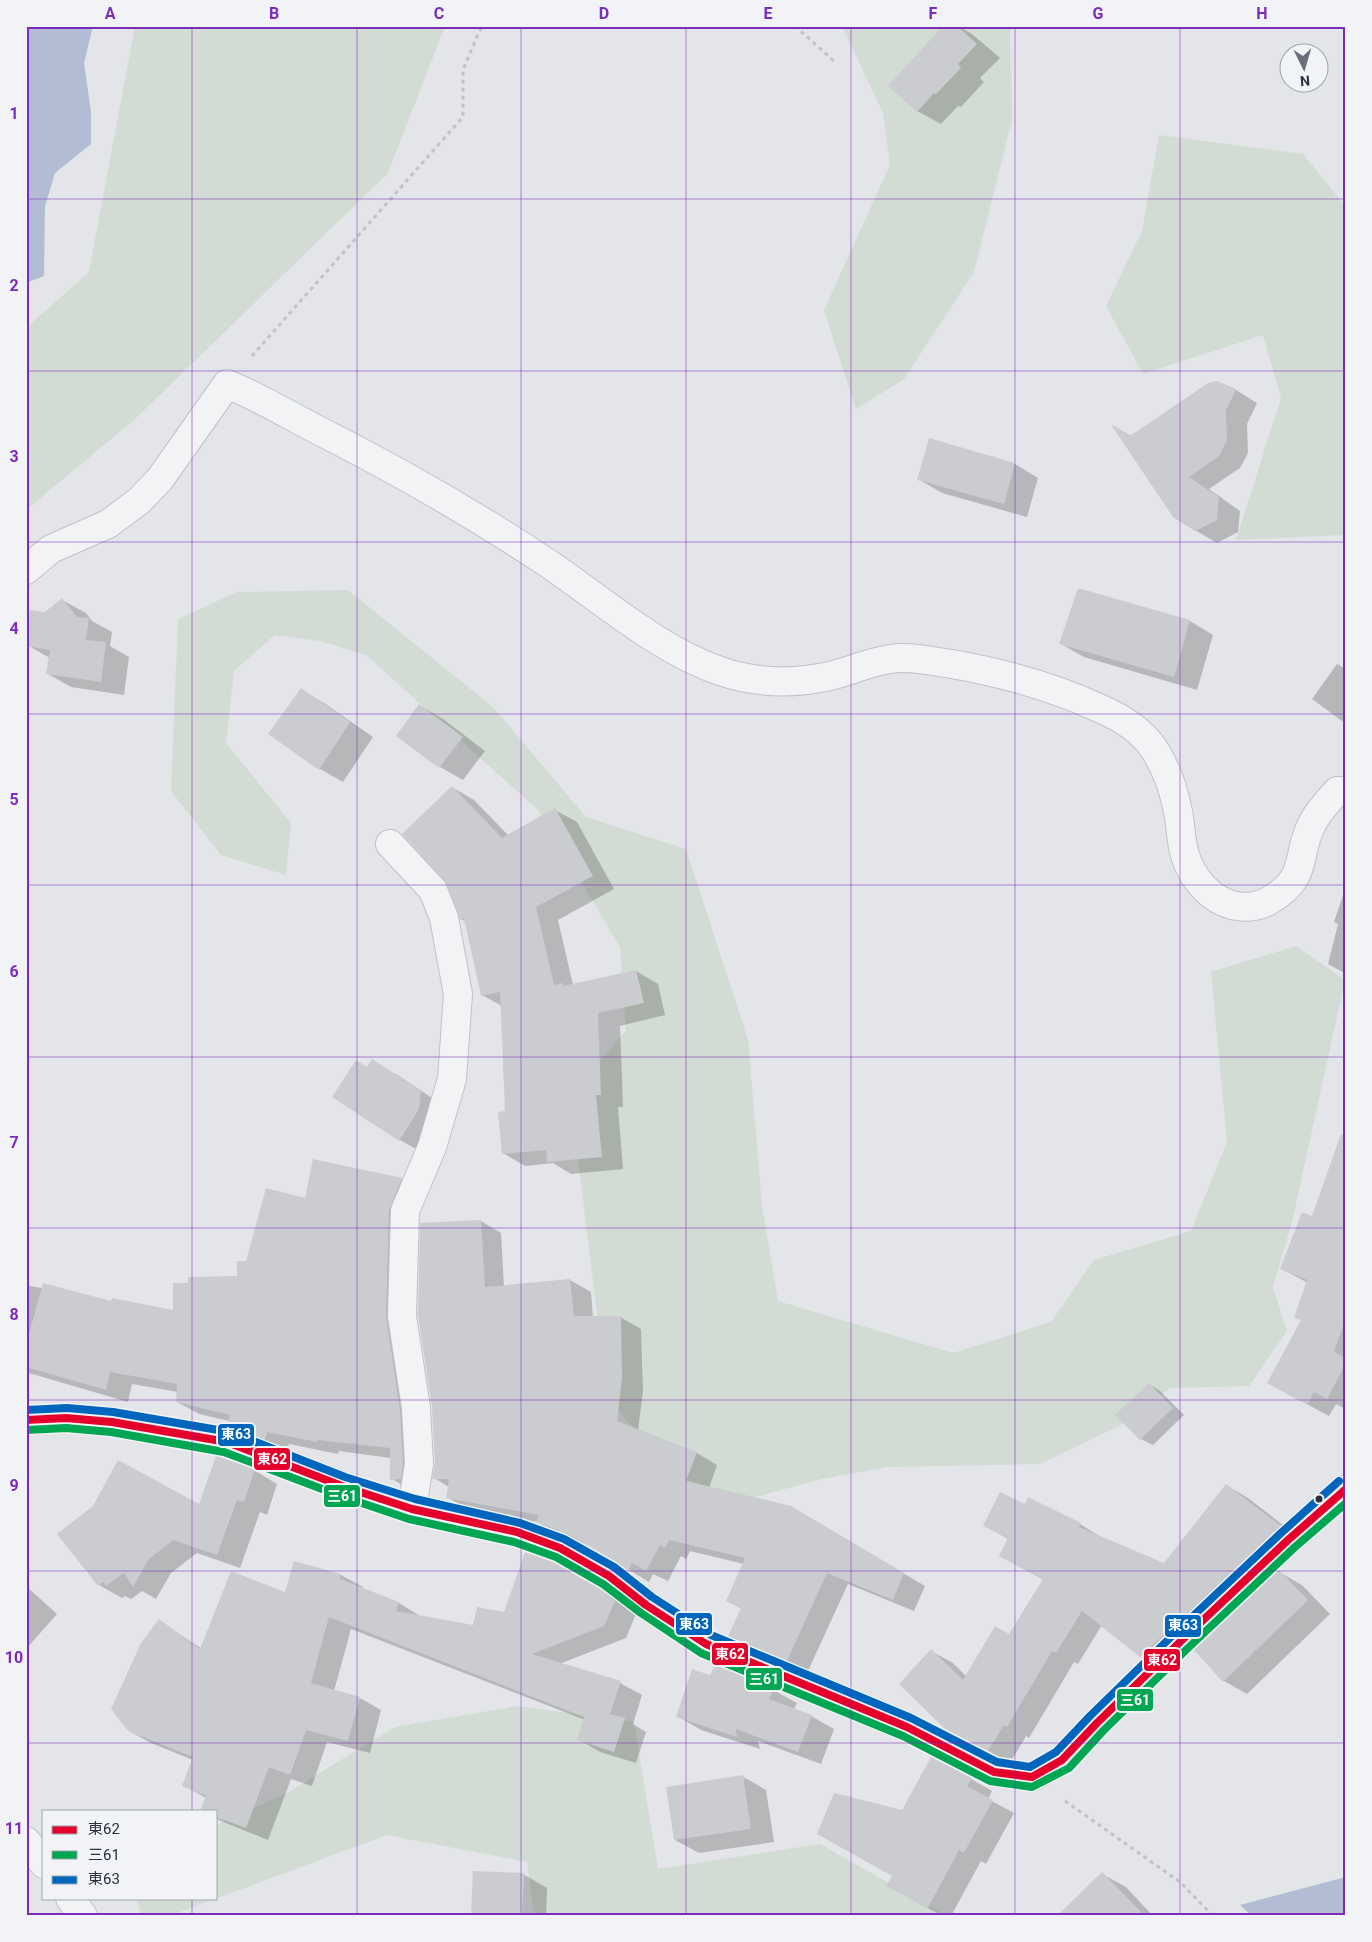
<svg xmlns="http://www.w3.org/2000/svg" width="1372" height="1942" font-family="Roboto,'Noto Sans JP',sans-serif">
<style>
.green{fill:#d2dcd4}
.water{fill:#b2bdd3}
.shadow{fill:#0003}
.building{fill:#cbccd0}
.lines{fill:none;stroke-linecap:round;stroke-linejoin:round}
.minor-casing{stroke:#c0c2c6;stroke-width:30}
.path{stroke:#c2c3c8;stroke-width:3;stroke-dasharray:4 4;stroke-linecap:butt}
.minor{stroke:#f2f3f5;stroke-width:28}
.bus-1-casing{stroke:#f1f3f7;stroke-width:11}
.bus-2-casing{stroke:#f1f3f7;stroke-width:11}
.bus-3-casing{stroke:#f1f3f7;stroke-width:11}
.bus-1{stroke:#e4002b;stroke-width:8}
.bus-2{stroke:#00a651;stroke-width:8}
.bus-3{stroke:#0065bd;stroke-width:8}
.grid{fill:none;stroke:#7b2cbf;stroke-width:1;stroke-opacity:0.55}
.bus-dot{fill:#2a2f42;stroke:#f1f3f7;stroke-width:2}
.line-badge{stroke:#f1f3f7;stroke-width:2}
.badge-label{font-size:14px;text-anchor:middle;font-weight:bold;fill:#fff}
.neatline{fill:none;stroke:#7b2cbf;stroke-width:2}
.grid-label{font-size:16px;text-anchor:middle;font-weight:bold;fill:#7b2cbf}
</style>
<rect width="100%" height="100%" fill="#e3e5e8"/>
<g class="green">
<polygon points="135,26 445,26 388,173 133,421 26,510 26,328 89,272"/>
<polygon points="842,26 1010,26 1012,120 974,272 904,379 856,409 824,310 890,165 883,113"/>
<polygon points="1159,135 1303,154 1346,207 1346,530 1342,535 1236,540 1281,398 1263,335 1143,374 1106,306 1142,231"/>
<polygon points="348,590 494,708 586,817 686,849 748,1040 762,1206 778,1301 953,1353 1051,1322 1094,1260 1191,1231 1227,1142 1211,972 1296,946 1345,980 1292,1222 1273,1287 1287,1331 1249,1386 1170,1388 1123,1424 1040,1464 887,1467 817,1480 743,1501 668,1473 607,1395 570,1094 626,1031 620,947 539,811 366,655 320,641 275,635 234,671 226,743 291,823 286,875 221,855 171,791 178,619 237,592"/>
<polygon points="517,1706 634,1722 658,1869 820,1844 947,1916 534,1916 527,1862 387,1835 169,1916 141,1916 137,1898 216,1898 216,1825 287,1793 395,1727"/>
</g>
<g class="water">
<polygon points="26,26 93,26 84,63 91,112 91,144 55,173 45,206 44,276 26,283"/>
<polygon points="1346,1877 1346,1916 1252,1916 1240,1905"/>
</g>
<g class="shadow">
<polygon points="944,26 958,26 972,34 1000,58 980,78 984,82 961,107 958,106 941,124 917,111"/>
<polygon points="1217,383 1236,390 1257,403 1247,424 1248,453 1240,468 1209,489 1240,511 1238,532 1217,543 1195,530 1114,426 1131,436"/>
<polygon points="930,440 1015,464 1038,478 1027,517 942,493 918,479"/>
<polygon points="1079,589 1190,621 1213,635 1197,690 1084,657 1061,644"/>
<polygon points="62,600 86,613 92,621 112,632 110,646 129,657 124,695 71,687 48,674 50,658 27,645 46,613"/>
<polygon points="1337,664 1346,669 1346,724 1312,699"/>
<polygon points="301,690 324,703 373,737 343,782 320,769 270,734"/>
<polygon points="419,705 443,719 485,751 463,780 440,767"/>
<polygon points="452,787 474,800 508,835 555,810 577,822 614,889 558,920 573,985 636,971 658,984 665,1015 620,1026 623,1107 618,1107 623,1169 571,1174 553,1163 525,1166 503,1153 506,1112 502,1006 482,995 466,922 461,919"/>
<polygon points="1346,886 1346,974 1328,964 1338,924 1334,922"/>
<polygon points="367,1068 396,1074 444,1106 423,1153 400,1140"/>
<polygon points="402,1179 423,1192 411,1223 413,1491 392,1479 391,1458 339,1451 338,1454 289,1444 286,1451 249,1438 228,1425 229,1421 199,1414 177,1402 178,1392 132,1384 128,1402 29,1373 26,1380 26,1285 112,1302 174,1311 189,1284 238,1277 246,1262 306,1200"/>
<polygon points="1346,1199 1346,1409 1336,1404 1329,1416 1290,1395 1302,1320 1296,1317 1308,1283 1282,1269 1313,1217"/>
<polygon points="481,1221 501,1233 504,1287 570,1280 591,1292 593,1318 620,1317 641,1329 643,1391 638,1430 697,1453 717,1465 709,1488 791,1507 925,1586 914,1611 848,1584 808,1671 750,1648 730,1636 742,1609 727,1601 744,1564 690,1551 686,1559 681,1556 668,1581 653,1574 649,1582 590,1546 558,1534 538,1522 468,1509 447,1497 449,1487 434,1478"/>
<polygon points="1149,1384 1160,1391 1184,1415 1153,1445 1141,1439"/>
<polygon points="254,1470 277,1484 267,1515 260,1512 240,1568 197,1553 171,1573 156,1599 142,1591 131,1599 125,1596 122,1598 99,1585 199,1506"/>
<polygon points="1226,1485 1248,1498 1301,1539 1162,1668 1141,1656 1102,1625 1078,1664 1074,1662 1029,1738 1026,1736 1010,1763 969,1741 931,1651 953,1663 966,1676 1010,1636 1044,1580 1000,1556 1008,1539 984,1525 1025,1506 1080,1524 1101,1537 1164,1565"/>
<polygon points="295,1563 341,1575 363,1587 362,1589 399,1603 420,1616 474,1626 505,1614 553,1563 622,1603 636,1614 626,1638 559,1664 620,1683 642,1695 633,1724 646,1732 636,1763 600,1752 578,1739 585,1720 351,1629 334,1691 360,1698 381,1710 370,1753 327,1742 312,1786 291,1779 268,1840 216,1819 216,1811 206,1798 183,1785 193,1760 151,1743 129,1731 159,1621 201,1648 286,1594"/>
<polygon points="1279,1572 1302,1585 1330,1614 1247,1694 1224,1681"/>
<polygon points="26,1586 57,1614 26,1649"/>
<polygon points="711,1676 773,1690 797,1703 794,1709 811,1716 834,1729 821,1764 758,1741 760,1749 701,1730 677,1716"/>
<polygon points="742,1776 766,1790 774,1842 699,1853 675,1840"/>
<polygon points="971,1779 992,1791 988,1799 1014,1813 986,1864 981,1861 951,1916 943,1916 909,1898 894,1875 902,1811"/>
<polygon points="523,1874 547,1888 546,1916 472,1916"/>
<polygon points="1102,1874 1126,1887 1153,1916 1083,1916"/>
</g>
<g class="building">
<polygon points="943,26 957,26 977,44 958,64 961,68 936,94 934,93 917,112 888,86"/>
<polygon points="1217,381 1236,389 1226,411 1227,441 1219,456 1189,477 1219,497 1217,520 1195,531 1173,517 1112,426 1113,425 1130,436 1208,383"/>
<polygon points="929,438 1015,463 1004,504 917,480"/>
<polygon points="1078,588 1190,620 1174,677 1059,644"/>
<polygon points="62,598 77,617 89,618 86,640 106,642 101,682 46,674 50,650 26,646 30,610 45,612"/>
<polygon points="301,688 350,722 319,770 268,734"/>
<polygon points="419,704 463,737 439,768 396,736"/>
<polygon points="452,786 502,838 555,808 593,876 536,907 554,985 563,983 563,986 636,970 644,1003 598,1013 601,1095 596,1095 602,1157 547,1162 546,1150 502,1154 498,1112 505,1111 500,992 481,996 464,918 460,920 447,884 402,834"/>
<polygon points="372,1059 421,1091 419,1109 399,1141 332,1097 356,1060 367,1067"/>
<polygon points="1341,1134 1346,1135 1346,1317 1334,1352 1346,1358 1346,1363 1327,1399 1314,1392 1307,1405 1267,1383 1301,1320 1294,1318 1307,1280 1280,1269 1302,1212 1312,1216"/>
<polygon points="313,1159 402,1178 389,1210 386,1316 400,1410 403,1463 401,1479 390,1480 390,1448 317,1440 317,1442 267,1432 265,1440 226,1426 230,1415 176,1402 177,1384 110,1372 106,1390 26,1367 26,1345 43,1283 111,1301 112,1298 173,1310 173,1283 188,1283 188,1277 237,1276 237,1261 246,1261 266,1188 305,1198"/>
<polygon points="481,1220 485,1287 570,1279 574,1316 621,1316 622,1378 617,1421 697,1452 686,1481 791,1506 904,1573 893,1600 827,1573 787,1661 728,1636 741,1608 726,1601 745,1558 669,1540 665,1548 660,1545 646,1571 632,1563 628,1571 617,1562 568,1534 536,1522 539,1515 446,1498 449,1479 432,1479 435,1463 432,1407 418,1315 420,1223"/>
<polygon points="1149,1383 1173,1408 1140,1440 1115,1415"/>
<polygon points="216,1456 255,1469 244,1502 237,1500 217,1555 173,1540 148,1560 133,1587 124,1573 106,1586 103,1582 98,1586 57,1534 93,1506 118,1460 199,1504"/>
<polygon points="1226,1484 1281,1526 1140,1657 1082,1611 1056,1653 1052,1651 1007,1727 1004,1725 988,1751 946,1730 899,1684 931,1649 963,1680 995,1626 1009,1634 1043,1579 999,1556 1008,1538 983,1526 1000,1492 1025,1504 1028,1497 1081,1523 1079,1527 1164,1563"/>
<polygon points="525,1552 553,1562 600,1589 615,1601 604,1626 532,1654 621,1681 610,1714 625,1718 614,1752 577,1740 584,1717 329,1617 311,1683 360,1697 348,1741 306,1730 290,1775 269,1767 246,1828 216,1817 216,1811 200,1811 206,1796 182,1786 193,1757 128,1731 111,1709 141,1643 159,1619 200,1649 231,1571 285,1592 294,1561 341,1574 340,1579 399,1602 396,1611 473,1625 477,1607 504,1612"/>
<polygon points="1279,1570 1308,1600 1223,1682 1194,1650"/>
<polygon points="715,1665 774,1689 769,1699 812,1715 798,1752 736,1729 737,1737 676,1717 692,1669 710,1675"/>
<polygon points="931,1757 972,1778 967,1786 993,1800 964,1853 959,1850 928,1908 886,1886 892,1876 817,1834 834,1793 902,1810"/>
<polygon points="743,1775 751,1829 674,1840 666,1787"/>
<polygon points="473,1871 524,1873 522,1916 471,1916"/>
<polygon points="1102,1872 1145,1916 1057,1916"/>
</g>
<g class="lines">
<defs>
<g id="minor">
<path d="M26,570L51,549L108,524L139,501L160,479L227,384C257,396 285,413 314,428C395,469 474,514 549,564C602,600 659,650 720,671C755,683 794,684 830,676C850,671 870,662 890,659C911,656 931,661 952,664C1003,673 1051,686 1099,708C1120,717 1141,729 1154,749C1165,766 1173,787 1177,807C1181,822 1180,839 1185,855C1192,879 1212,902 1237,906C1248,908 1261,906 1270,900C1310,876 1295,857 1312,824C1318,811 1328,802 1337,791H1346"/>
<polyline points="390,844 433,890 444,918 458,994 452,1079 432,1147 405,1211 402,1316 416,1408 419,1464 412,1509"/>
<polyline points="26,1420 66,1418 112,1422 227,1442 342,1486 412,1509 517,1532 560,1548 609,1576 646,1605 706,1644 907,1727 994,1772 1032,1777 1062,1760 1097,1723 1181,1641 1288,1540 1346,1489"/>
<polyline points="26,1841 44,1864"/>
<polyline points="70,1898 83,1916"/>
</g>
</defs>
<use href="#minor" class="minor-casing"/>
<g class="path">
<polyline points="795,26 835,62"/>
<polyline points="252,356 463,117 463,70 479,32 483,26"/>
<polyline points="1065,1801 1180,1882 1213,1916"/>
</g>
<use href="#minor" class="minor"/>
<defs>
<polyline id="bus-1" points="26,1420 66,1418 112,1422 227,1442 342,1486 412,1509 517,1532 560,1548 609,1576 646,1605 706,1644 907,1727 994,1772 1032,1777 1062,1760 1097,1723 1181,1641 1288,1540 1346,1489"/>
<polyline id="bus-2" points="26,1430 66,1428 111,1432 224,1452 338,1495 409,1519 514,1542 556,1557 603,1584 641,1613 701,1653 903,1736 990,1781 1032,1787 1069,1768 1104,1730 1188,1648 1295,1547 1346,1503"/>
<polyline id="bus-3" points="26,1410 67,1408 113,1412 230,1432 345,1477 415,1499 520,1523 564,1539 614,1567 652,1597 711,1635 911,1718 997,1762 1030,1767 1056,1752 1090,1716 1174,1634 1281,1533 1339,1481"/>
</defs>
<use href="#bus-1" class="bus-1-casing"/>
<use href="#bus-2" class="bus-2-casing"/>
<use href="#bus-3" class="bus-3-casing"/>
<use href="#bus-1" class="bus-1"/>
<use href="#bus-2" class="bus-2"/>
<use href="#bus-3" class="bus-3"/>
</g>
<path class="grid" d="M192,26V1811M357,26V1916M521,26V1916M686,26V1916M851,26V1916M1015,26V1916M1180,26V1916M26,199H1346M26,371H1346M26,542H1346M26,714H1346M26,885H1346M26,1057H1346M26,1228H1346M26,1400H1346M26,1571H1346M26,1743H1346M192,1898V1916"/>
<circle class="bus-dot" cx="1319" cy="1499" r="4.5"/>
<g class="line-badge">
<rect x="217" y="1423" width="38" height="24" rx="5" fill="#0065bd"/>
<rect x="253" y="1447" width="38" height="24" rx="5" fill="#e4002b"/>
<rect x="323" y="1484" width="38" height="24" rx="5" fill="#00a651"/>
<rect x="675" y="1612" width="38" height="24" rx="5" fill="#0065bd"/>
<rect x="1164" y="1614" width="38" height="24" rx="5" fill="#0065bd"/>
<rect x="711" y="1642" width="38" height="24" rx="5" fill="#e4002b"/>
<rect x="1143" y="1648" width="38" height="24" rx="5" fill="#e4002b"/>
<rect x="745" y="1667" width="38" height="24" rx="5" fill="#00a651"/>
<rect x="1116" y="1688" width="38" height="24" rx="5" fill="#00a651"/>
</g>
<g class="badge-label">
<text x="236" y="1439">東63</text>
<text x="272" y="1464">東62</text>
<text x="342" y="1501">三61</text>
<text x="694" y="1629">東63</text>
<text x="1183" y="1630">東63</text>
<text x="730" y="1659">東62</text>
<text x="1162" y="1665">東62</text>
<text x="764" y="1684">三61</text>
<text x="1135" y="1705">三61</text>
</g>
<rect width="1372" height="1942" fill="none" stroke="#f1f3f7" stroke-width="55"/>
<rect x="42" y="1810" width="175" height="90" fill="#f1f3f7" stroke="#a1a5af"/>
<rect x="52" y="1826" width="25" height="8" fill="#e4002b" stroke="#a1a5af"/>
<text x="88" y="1834" font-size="15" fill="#2a2f42">東62</text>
<rect x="52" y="1851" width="25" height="8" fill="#00a651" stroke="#a1a5af"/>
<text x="88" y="1860" font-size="15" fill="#2a2f42">三61</text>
<rect x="52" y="1876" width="25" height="8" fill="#0065bd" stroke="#a1a5af"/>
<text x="88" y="1884" font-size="15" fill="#2a2f42">東63</text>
<g transform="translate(1304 68) rotate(175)"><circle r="24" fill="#f1f3f7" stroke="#a1a5af"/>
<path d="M0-4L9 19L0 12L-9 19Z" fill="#6b6f7c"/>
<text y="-8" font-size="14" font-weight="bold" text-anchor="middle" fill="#2a2f42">N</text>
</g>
<rect x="28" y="28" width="1316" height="1886" class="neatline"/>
<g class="grid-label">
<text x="110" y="19">A</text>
<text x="274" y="19">B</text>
<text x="439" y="19">C</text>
<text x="604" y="19">D</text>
<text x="768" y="19">E</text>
<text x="933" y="19">F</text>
<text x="1098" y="19">G</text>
<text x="1262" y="19">H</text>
<text x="14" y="119">1</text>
<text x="14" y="291">2</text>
<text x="14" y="462">3</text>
<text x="14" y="634">4</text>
<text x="14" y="805">5</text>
<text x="14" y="977">6</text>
<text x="14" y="1148">7</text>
<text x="14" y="1320">8</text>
<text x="14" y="1491">9</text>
<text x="14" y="1663">10</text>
<text x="14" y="1834">11</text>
</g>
</svg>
